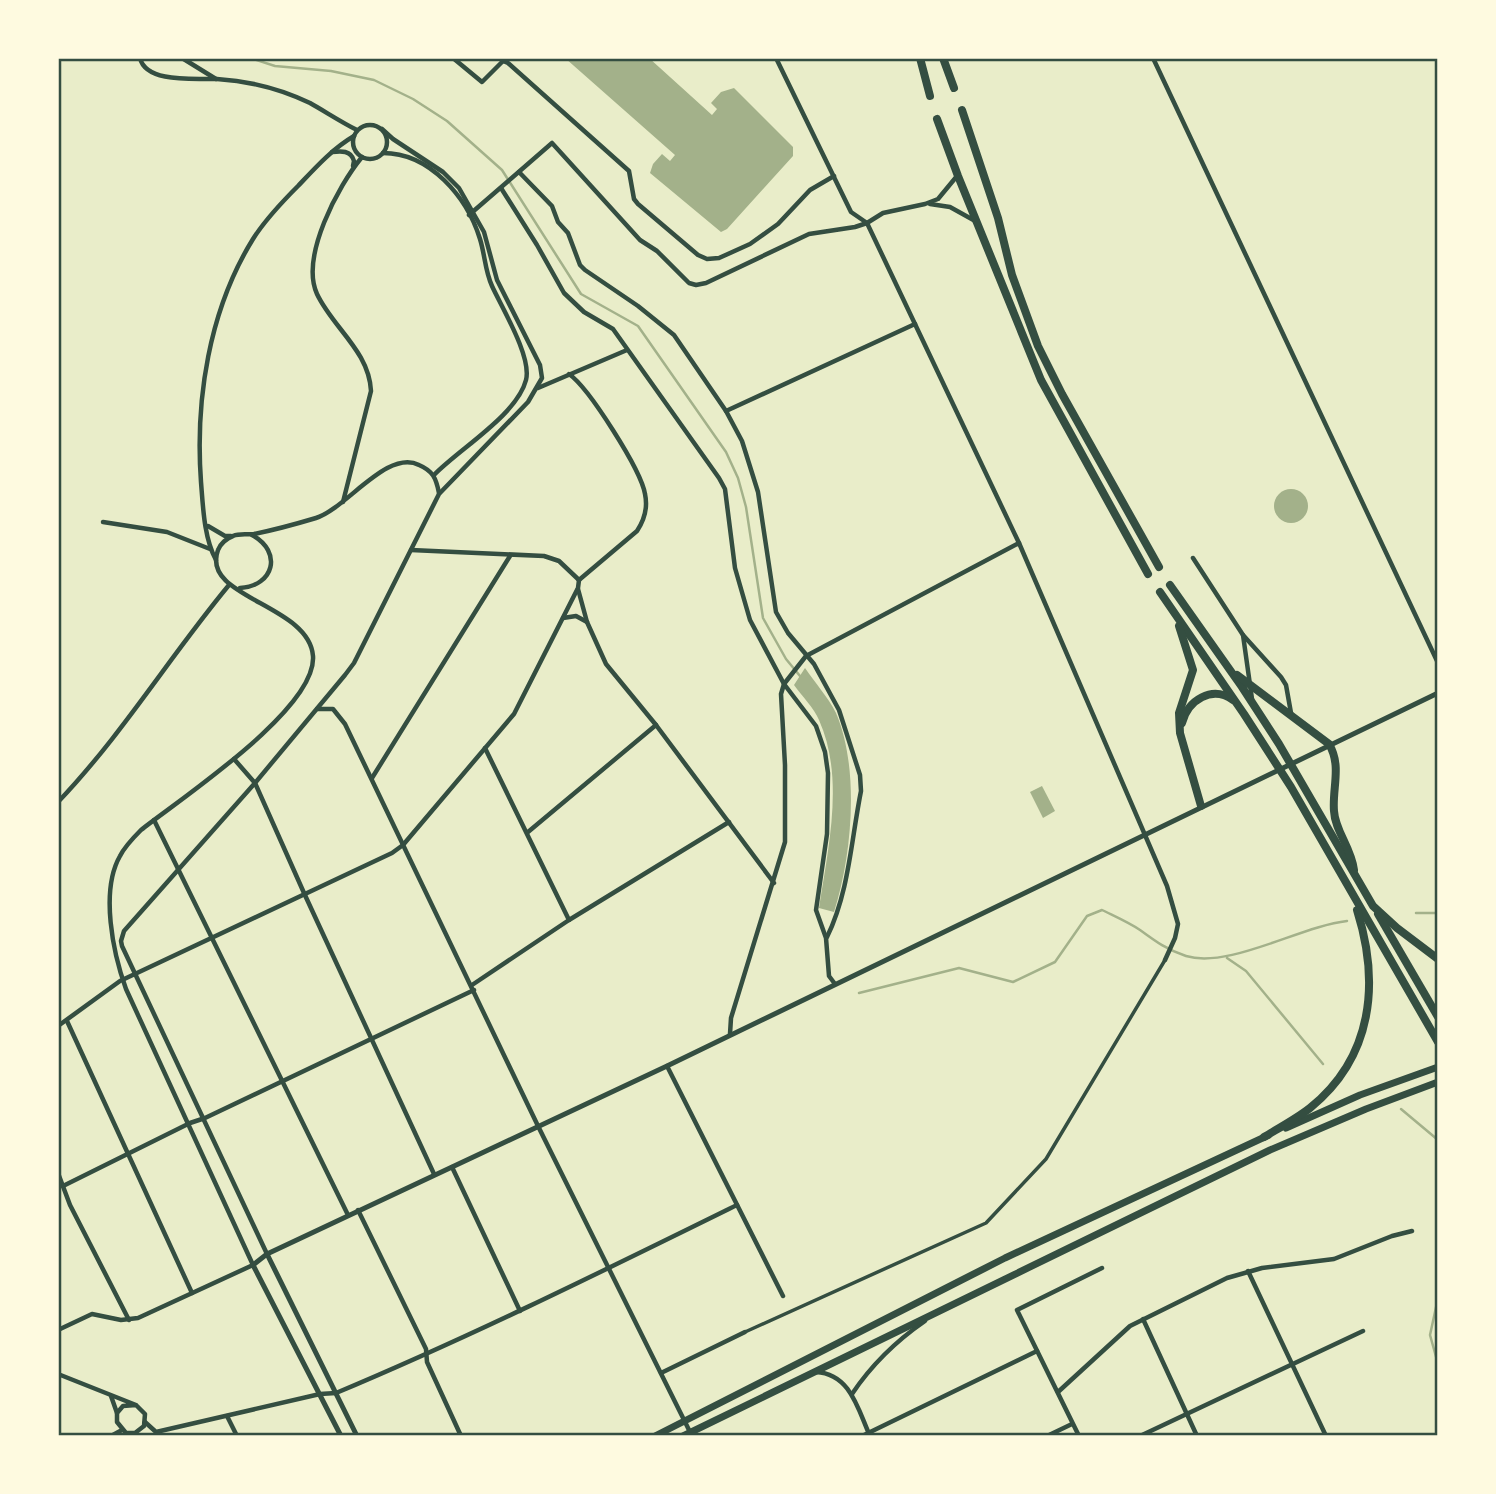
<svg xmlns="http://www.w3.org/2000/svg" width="1496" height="1494" font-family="'Nunito Sans',sans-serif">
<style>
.water{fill:#a3b18a}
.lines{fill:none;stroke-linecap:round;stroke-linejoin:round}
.stream{stroke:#a3b18a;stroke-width:2.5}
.pedestrian{stroke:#344e41;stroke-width:3.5}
.minor{stroke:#344e41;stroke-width:4.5}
.tertiary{stroke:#344e41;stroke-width:5}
.primary{stroke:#344e41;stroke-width:7}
.trunk{stroke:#344e41;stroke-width:8}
.neatline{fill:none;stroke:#344e41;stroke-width:2.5}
</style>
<rect width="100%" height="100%" fill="#e9edc9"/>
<g class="water">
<polygon points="565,58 649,58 712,115 717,109 711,103 721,92 734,88 793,147 793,156 727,229 721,232 650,173 653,164 662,154 670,161 675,155"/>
<circle cx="1291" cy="506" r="17"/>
<path d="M805,668C815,683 828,697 836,713C860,769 852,856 834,912L819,908C828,848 845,778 819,720C814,708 802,696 794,685Z"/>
<polygon points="1042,786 1055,811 1043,818 1030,792"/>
</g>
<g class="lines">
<g class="stream">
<polyline points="250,58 275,66 331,71 374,80 413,99 447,121 502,170 581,294 638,326 726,452 738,478 746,507 763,618 786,659 800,676"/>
<polyline points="1416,913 1438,913"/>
<polyline points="1227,958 1246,971 1323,1064"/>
<path d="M859,993L959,968L1013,982L1055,962L1087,916L1102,910C1114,916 1128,922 1140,930C1155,941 1167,950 1186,956C1229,969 1301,926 1347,921"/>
<polyline points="1401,1109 1438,1140"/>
<polyline points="1438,1298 1430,1335 1438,1364"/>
</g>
<polyline class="pedestrian" points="745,1332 986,1223 1046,1159 1165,960"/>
<g class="minor">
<path d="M140,58C146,84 197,78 217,79C250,81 281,89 310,103C326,112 341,122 357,130"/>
<polyline points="182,58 216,79"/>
<polyline points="453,58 482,82 503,61 508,63 629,171 634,199 638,204 698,255 707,259 719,258 750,244 778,224 810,190 834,176"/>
<polyline points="776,58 851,212 867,223 1019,543 1167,886 1178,924 1175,938 1165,960"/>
<polyline points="1153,58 1438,663"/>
<circle cx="370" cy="142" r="17"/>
<path d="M332,152C341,151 351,150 354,161L353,166"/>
<path d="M383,153C430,153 467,197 480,239C485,255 485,271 492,286C502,308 532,357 526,380C517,415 459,449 434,475"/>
<path d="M519,172L552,206L558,222L568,233L580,265L585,270L638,306L674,335L726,411L742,441L758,492L776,612L788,633L814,664L839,710L860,775L861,791C851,841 849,892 827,937"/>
<polyline points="501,188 537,245 564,293 584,312 613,329 719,478 725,489 735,568 750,620 784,684 816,726 825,752 828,773 827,834 816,910 826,938 829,976 835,984"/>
<polyline points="930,204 950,207 977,222"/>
<polyline points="469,215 552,143 640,240 657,251 689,283 696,285 706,283 809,234 855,227 867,223 883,213 925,204 938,199 957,176"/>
<path d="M569,374C589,388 641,470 645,494C648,508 645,519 637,531L579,580"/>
<polyline points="538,388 627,350"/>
<polyline points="726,411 915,324"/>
<path d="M343,502L371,391C369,351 333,328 317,294C300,257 338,186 362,157"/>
<polyline points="103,522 167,532 210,549"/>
<polyline points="208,526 225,536 231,536"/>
<polyline points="411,550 544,556 559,561 579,580"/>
<polyline points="1193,558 1243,635 1281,677 1286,685 1291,713"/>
<path d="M216,560C204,538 203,507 201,482C195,400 209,310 253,239C265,220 282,202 298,186C315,168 332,149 354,136"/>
<path d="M240,588C274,586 283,552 252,535"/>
<polyline points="578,589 587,622 606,664 656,725 774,883"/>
<polyline points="563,618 576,616 587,622"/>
<polyline points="1243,635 1252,699"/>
<polyline points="317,709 333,709 345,724 538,1126 692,1436"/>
<polyline points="485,748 569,920"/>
<polyline points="234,759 255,783 304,893 434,1174"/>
<polyline points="372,778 510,556"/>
<path d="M58,802C122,735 170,656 229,585"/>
<polyline points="154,820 348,1215"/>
<polyline points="528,832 656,725"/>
<polyline points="472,985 569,920 729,822"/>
<polyline points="67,1021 192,1293"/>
<polyline points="58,1026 120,981 392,853 403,845 514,714 578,588 579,580"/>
<polyline points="730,1034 731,1018 785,842 785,765 781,694 784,684 806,656 1019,543"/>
<polyline points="667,1066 783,1296"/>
<polyline points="452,1167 520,1311"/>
<polyline points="58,1173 70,1205 129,1320"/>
<polyline points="63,1186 190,1123 205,1118 474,990"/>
<polyline points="358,1210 426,1349 427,1362 461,1436"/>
<polyline points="267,1254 122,946 121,941 124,931 255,783 345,675 354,663 439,494 528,402 542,378 540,365 497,280 484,232 459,188 443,172 393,139 382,129"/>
<polyline points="1248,1271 1326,1436"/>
<polyline points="1143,1319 1197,1436"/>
<path d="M58,1330L92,1314L121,1320L138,1318L253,1265L126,989C113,953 100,891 120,856C125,846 133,838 141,830C180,799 317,709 313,656C309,604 200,598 218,550C220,544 227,538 233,536C240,533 247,535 254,534C274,530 296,524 316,518C347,508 387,449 419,465C433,471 436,478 439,493"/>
<path d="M816,1372C851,1374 858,1410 870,1436"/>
<polyline points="661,1373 745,1332"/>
<polyline points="58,1374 136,1405 145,1414 144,1426 135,1433 126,1433 117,1422 117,1413 123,1406 136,1405"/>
<polyline points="1058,1392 1130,1326 1227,1278 1262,1268 1334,1259 1392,1236 1412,1231"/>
<path d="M852,1394C872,1364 896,1341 925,1321"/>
<polyline points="111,1396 117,1413"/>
<polyline points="227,1416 237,1436"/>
<path d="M145,1422L156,1432L320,1394L336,1393C472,1336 605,1270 737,1205"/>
<polyline points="111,1436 122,1430"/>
<polyline points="862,1436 1037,1351"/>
<polyline points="1047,1436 1072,1424"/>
<polyline points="1079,1436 1017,1310 1102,1268"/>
<polyline points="1140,1436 1363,1331"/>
</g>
<g class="tertiary">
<polyline points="267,1254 357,1436"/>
<polyline points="341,1436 253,1265 267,1254 667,1066 1438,693"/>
</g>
<g class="primary">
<polyline points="1286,1128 1360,1095 1438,1067"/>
<polyline points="655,1436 1005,1258 1269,1135"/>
<polyline points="683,1436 1270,1150 1366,1109 1438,1082"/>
</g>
<g class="trunk">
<polyline points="920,58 930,96"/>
<polyline points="943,58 954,88"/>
<polyline points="962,110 998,218 1012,275 1038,346 1062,394 1159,567"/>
<polyline points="937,119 958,176 1041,380 1148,574"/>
<polyline points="1170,585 1242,687 1279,744 1373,906 1397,928 1438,959"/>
<polyline points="1160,592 1244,714 1291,787 1438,1042"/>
<polyline points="1179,626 1193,670 1179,713 1180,733 1201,806"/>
<path d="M1237,675L1329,744C1342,766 1332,788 1334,811C1335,831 1351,847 1354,870"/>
<path d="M1182,723C1188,700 1212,685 1233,700"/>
<polyline points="1378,914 1438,1017"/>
<path d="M1264,1137C1279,1128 1296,1119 1310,1108C1373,1057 1380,983 1357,910"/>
</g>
</g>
<rect width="1496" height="1494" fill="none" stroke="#fefae0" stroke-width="119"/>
<rect x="60" y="60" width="1376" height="1374" class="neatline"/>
</svg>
